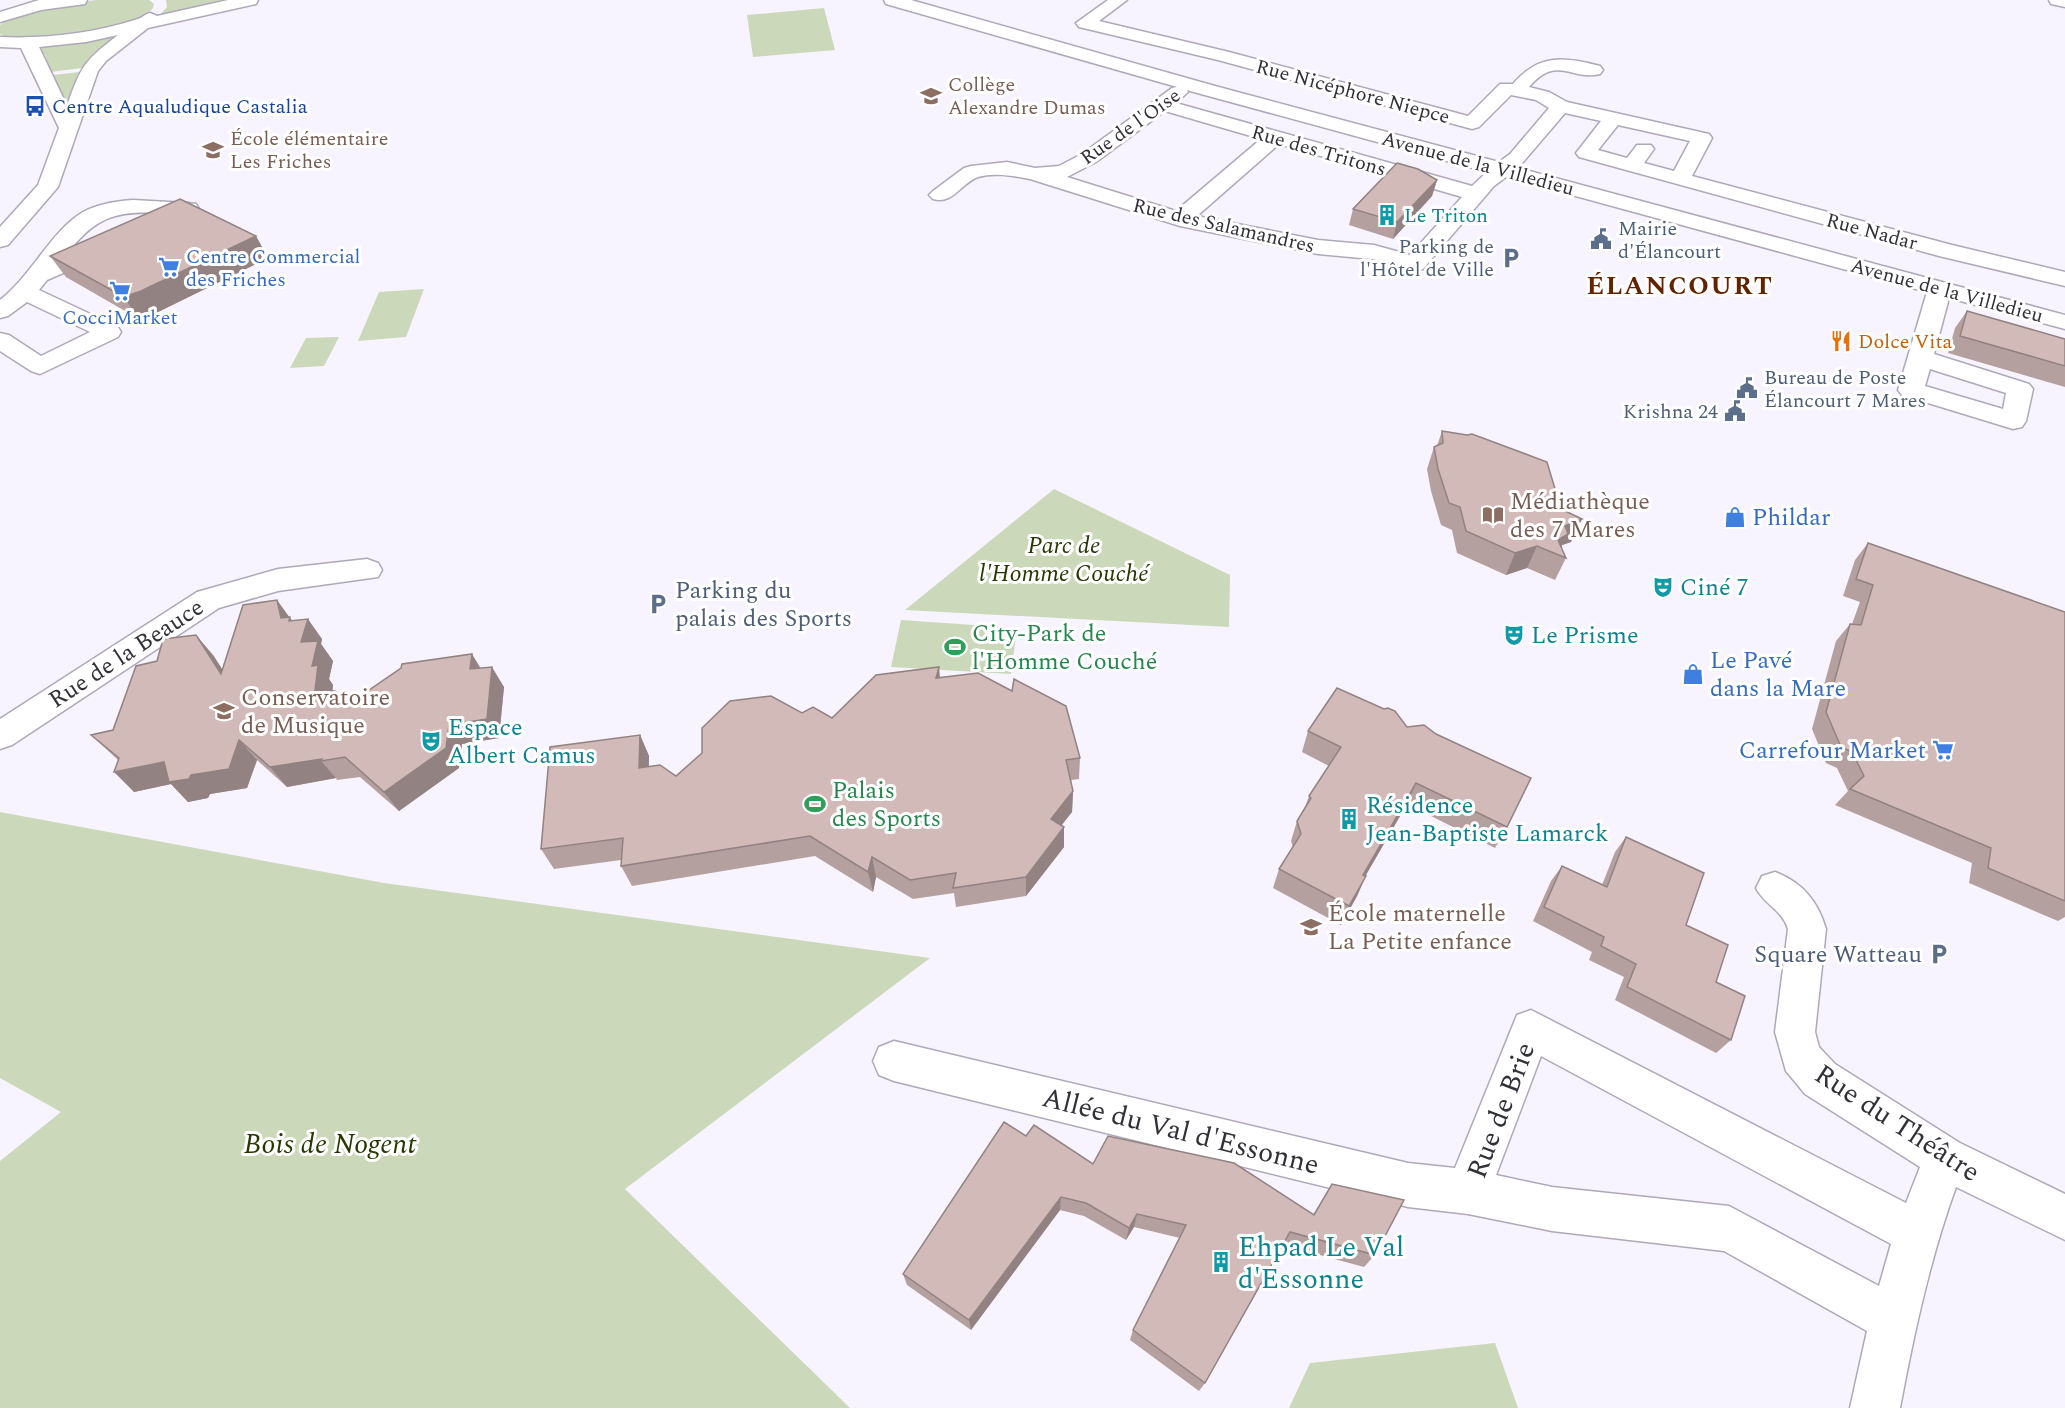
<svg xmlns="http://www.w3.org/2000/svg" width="2065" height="1408" font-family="Spectral,serif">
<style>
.green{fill:#cbd8ba}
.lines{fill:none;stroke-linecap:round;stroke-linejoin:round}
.street-casing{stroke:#aea8b9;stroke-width:3}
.street{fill:#fff;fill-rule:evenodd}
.wall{fill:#b4a09e}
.shaded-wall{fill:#928281}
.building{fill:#d1bab8;stroke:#928281;stroke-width:1.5}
.labels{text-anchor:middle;stroke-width:6;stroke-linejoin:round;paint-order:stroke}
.far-education-label{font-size:20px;fill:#785e54;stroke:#fff;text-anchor:start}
.far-street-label{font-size:20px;fill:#333037;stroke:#fff}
.far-transit-label{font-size:20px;fill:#164399;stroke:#fff;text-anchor:start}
.far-culture-label{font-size:20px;fill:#0d838f;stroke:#fff;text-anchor:start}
.far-service-label{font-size:20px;fill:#4e5e75;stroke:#fff;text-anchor:start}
.far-shop-label{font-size:20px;fill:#366cbe;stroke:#fff;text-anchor:start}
.far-food-label{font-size:20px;fill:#c56008;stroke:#fff;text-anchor:start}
.education-label{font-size:24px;fill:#785e54;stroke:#fff;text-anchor:start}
.shop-label{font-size:24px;fill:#366cbe;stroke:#fff;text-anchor:start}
.park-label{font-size:24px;font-style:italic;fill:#263700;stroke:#fff}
.culture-label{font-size:24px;fill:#0d838f;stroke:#fff;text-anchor:start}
.service-label{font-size:24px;fill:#4e5e75;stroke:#fff;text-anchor:start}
.leisure-label{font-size:24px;fill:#27864d;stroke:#fff;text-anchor:start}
.street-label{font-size:24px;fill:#333037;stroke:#fff}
.far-district-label{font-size:26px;font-weight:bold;letter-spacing:1.5px;fill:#612300;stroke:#fff}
.near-street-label{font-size:28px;fill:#333037;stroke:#fff}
.near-park-label{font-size:28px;font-style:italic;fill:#263700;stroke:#fff}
.near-culture-label{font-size:28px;fill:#0d838f;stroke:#fff;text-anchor:start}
</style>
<rect width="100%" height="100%" fill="#f8f4ff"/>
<g class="green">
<path d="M96,0H149L154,4L153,8C139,29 21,47 0,34V25C22,7 68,4 96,0Z"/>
<polygon points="166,0 225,0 159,16 167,7"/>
<polygon points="824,8 835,50 753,57 747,15"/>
<polygon points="125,31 82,68 51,72 45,55 37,45"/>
<polygon points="80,72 69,112 52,75"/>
<polygon points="424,289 406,337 358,341 379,292"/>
<polygon points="339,337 324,366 290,368 306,338"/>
<polygon points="1054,489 1230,575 1229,627 905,610"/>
<polygon points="901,620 1017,628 1011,674 891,667"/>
<polygon points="0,812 384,883 930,958 625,1189 850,1408 0,1408 0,1161 61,1112 0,1078"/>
<polygon points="1495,1343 1518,1408 1289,1408 1310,1363"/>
</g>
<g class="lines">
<defs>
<g id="street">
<polygon points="39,0 87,0 85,4 41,10 0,22 0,12"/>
<path d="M228,0H258L256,4L148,28L106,61L98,71L58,187L8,245L0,247V227L38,185L59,128L21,48L0,47V37C46,39 95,33 138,19C142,18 145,14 150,13L157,16ZM118,35C84,61 81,66 67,106L39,47L86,42Z"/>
<path d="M884,0H911L1215,86L1499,162L1510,154L1549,108L1536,100L1511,95L1479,127L1472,129L1218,60L1079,27L1076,23L1108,0H1127L1099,21L1229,52L1468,116L1500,84H1513C1539,53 1565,57 1600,66L1603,70L1600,74C1571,81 1557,54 1529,87L1549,92L1567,102L1709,134L1712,138L1692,176L1952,245L2065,272V286L1939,256L1579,157L1576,153L1601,121L1565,113L1518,168L2065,315V329L1949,298L1934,354L2029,384L2033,389L2026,421L2022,427L2013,429L1902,395L1898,390L1927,292L1506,177L1494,186L1423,269L1415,271L1372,259L1318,254L1180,226L1030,179C1013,176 995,172 978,177C961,183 953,205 933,199L929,195L933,191L964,168L971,166L1007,162L1035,168L1059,166L1082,154L1172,88L1177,87L886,4ZM1187,90L1201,94L1487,172L1472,186L1176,103L1188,92ZM1165,111L1261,139L1176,211L1067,177L1096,162ZM1618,125L1690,141L1674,171L1644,163L1654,149L1651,145H1637L1627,158L1598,150ZM1279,144L1462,197L1410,255L1374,245L1318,240L1197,216ZM1930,369L2006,393L2003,409L1925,386Z"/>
<polygon points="2049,0 2065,0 2065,7 2051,4"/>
<path d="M133,200L188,203L196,204L199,209C191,219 175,225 163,222L160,217L163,213C115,210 95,217 66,255L91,244L99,242L107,244L110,249L107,254L47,280L39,290L118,327L121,332L118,337L40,374L31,371L0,351V333L9,335L41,356L90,332L27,302L8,316L0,318V300C32,275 51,231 83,212C98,204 116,201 133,200Z"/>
<polygon points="367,559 378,563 382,570 378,577 278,591 219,608 12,745 0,749 0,719 197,592 278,569"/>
<path d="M1775,872C1802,882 1818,901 1826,929L1815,1032L1819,1047L1835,1064L1960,1143L2065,1194V1240L1956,1187C1930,1259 1914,1333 1900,1408H1850L1867,1331L1724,1251L1552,1231L1468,1214L1408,1207L894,1081L879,1075L873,1061L879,1047L894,1041L1408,1163L1455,1168L1517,1015L1531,1010L1906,1203L1920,1167L1805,1094L1786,1071L1775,1032L1788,929C1783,911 1764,904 1756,888L1762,876ZM1541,1056L1891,1244L1879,1286L1729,1206L1552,1187L1496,1175Z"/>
</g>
</defs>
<use href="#street" class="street-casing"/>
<use href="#street" class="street"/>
</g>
<g class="wall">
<polygon points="1437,180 1432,196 1393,239 1349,225 1353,209"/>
<polygon points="256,236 268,258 156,313 139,319 66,277 50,256"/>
<polygon points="1967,311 2065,339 2065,387 1948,353 1955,328"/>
<polygon points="1442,431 1561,509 1571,542 1562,545 1561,547 1566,558 1555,580 1527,568 1506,575 1457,553 1452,530 1441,525 1431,491 1427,469 1434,447 1437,446"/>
<polygon points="1868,543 2065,612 2065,917 2058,921 1969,883 1972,863 1835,805 1848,791 1837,768 1826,763 1812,729 1836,641 1850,624 1852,624 1860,602 1843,596 1855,560"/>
<polygon points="289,617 292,620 322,639 321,644 333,661 329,679 333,685 332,691 350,703 481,668 504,687 499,738 462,744 459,768 399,811 360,777 337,780 336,778 287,787 257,760 247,788 210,794 208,798 188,802 171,784 134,792 118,760 91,735 113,730 213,655 222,669"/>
<polygon points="940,677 1080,758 1079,779 1071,780 1073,791 1072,812 1061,825 1064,847 1026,896 956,907 954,893 913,899 876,877 873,892 815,856 632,886 621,866 621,860 554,869 541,849 640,735 649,756 649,766 676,776"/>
<polygon points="1407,727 1507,827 1495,848 1407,804 1365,876 1357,896 1341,925 1273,888 1279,869 1293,847 1291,841 1297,821 1304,810 1309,796 1329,766 1302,752 1308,731"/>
<polygon points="1626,837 1686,925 1716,982 1731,1040 1716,1053 1615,1000 1624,977 1589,960 1592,952 1533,921 1551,881 1562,866 1602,885 1615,852"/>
<polygon points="1026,1136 1093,1164 1313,1215 1332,1184 1375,1255 1364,1267 1283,1245 1205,1383 1199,1391 1130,1340 1133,1330 1180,1238 1134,1227 1126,1240 1084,1216 1060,1210 971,1330 907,1285 903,1274"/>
</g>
<g class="shaded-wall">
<polygon points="1437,180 1432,196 1393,239 1397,222"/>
<polygon points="256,236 268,258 156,313 139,319 124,297"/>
<polygon points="1582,519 1571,542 1562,545 1558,555 1552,552 1565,526"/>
<polygon points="1537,546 1527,568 1506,575 1515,553"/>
<polygon points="277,600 303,636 308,619 322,639 321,644 333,661 329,679 333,685 331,710 315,691 312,666 281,618"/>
<polygon points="196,635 213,655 238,694 221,674"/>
<polygon points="472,654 484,674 470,669"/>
<polygon points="492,667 504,687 499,738 462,744 459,768 399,811 384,792 449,725"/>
<polygon points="939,667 941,688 936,678"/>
<polygon points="640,735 649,756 648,788 639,768"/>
<polygon points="239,740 257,760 247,788 210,794 208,798 188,802 171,784 134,792 114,772 164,762 191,775"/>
<polygon points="322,759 321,761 336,778 287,787 270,767"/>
<polygon points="1416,783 1407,804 1355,894 1363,875"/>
<polygon points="1073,791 1072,812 1051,839 1051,819"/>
<polygon points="1064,827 1064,847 1026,896 1026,877"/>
<polygon points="872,857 876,877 873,892 868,872"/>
<polygon points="1366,876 1357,896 1341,925 1349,906"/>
<polygon points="1061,1197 1060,1210 971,1330 969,1320"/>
<polygon points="1137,1214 1134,1227 1126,1240 1129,1228"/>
</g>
<g class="building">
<polygon points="1397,163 1418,169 1437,180 1397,222 1353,209"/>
<polygon points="180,199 256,236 141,291 124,297 50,256"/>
<polygon points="1967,311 2065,339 2065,366 1960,336"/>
<polygon points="1442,431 1467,435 1472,434 1547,462 1561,509 1582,519 1565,526 1568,534 1558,540 1566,558 1537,546 1515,553 1466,531 1460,507 1449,503 1438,469 1434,447 1443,443"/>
<polygon points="1868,543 2065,612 2065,901 1988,868 1991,848 1850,789 1864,776 1852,752 1841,747 1826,712 1850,624 1861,625 1873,585 1856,579"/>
<polygon points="277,600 281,618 290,617 289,621 308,619 301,642 318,641 312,666 318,665 315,691 335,691 350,703 401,668 402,664 472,654 470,669 492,667 487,719 449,725 446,748 384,792 345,757 321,761 322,759 270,767 239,740 229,769 191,775 189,779 169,782 164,762 114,772 119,758 91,735 113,730 136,666 157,661 163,639 196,635 221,674 243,605"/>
<polygon points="939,667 936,678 978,673 1012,691 1014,679 1066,706 1080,758 1066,760 1073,791 1051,819 1064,827 1026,877 953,888 956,873 910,880 872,857 868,872 810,836 621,866 623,838 541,849 550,747 640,735 639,768 660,765 676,776 702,753 702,728 730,701 771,696 802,713 813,707 832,718 876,675"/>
<polygon points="1337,688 1384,709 1388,708 1395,711 1407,727 1424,725 1436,734 1531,778 1507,827 1416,783 1363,875 1366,876 1349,906 1279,869 1301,834 1297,821 1311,798 1309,796 1341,747 1308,731"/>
<polygon points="1626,837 1704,873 1686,925 1728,945 1716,982 1745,996 1731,1040 1627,987 1636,964 1601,946 1604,937 1544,907 1562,866 1607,887"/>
<polygon points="1004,1122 1026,1136 1034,1125 1093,1164 1108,1136 1234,1163 1314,1215 1332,1184 1404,1200 1375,1255 1290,1232 1205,1383 1133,1330 1186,1225 1137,1214 1129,1228 1086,1203 1061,1197 969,1320 903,1274"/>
</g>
<defs>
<symbol id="school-bare" viewBox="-9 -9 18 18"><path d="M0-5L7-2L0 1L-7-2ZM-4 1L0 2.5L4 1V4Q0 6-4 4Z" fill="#8d6e63" stroke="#fff" stroke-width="2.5" paint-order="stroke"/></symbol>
<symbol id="bus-bare" viewBox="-9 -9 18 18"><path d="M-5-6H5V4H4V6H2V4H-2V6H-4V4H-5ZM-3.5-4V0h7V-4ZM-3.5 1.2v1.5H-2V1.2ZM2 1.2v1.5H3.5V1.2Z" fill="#1a4fb4" stroke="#fff" stroke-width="2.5" paint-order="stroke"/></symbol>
<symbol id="building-bare" viewBox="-9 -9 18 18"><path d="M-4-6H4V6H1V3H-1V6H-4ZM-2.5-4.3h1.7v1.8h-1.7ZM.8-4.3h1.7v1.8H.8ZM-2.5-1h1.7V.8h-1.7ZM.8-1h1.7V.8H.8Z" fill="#0f9aa8" stroke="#fff" stroke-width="2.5" paint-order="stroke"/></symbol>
<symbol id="civic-bare" viewBox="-9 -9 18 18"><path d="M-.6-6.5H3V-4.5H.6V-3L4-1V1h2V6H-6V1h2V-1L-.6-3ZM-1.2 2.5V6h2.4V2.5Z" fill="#5c6f8a" stroke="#fff" stroke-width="2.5" paint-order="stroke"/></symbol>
<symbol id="parking-bare" viewBox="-9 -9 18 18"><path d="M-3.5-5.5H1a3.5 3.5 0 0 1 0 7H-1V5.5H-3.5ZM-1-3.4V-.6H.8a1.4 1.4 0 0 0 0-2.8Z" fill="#5c6f8a" stroke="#fff" stroke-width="2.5" paint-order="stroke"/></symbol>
<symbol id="supermarket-bare" viewBox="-9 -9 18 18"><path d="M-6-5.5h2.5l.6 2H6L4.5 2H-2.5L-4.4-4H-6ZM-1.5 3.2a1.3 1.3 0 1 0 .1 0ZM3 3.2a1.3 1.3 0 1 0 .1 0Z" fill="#3f7fe0" stroke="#fff" stroke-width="2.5" paint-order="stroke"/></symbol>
<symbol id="restaurant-bare" viewBox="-9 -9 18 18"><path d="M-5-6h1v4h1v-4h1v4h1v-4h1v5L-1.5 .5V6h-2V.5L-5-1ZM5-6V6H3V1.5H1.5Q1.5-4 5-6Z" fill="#e8710a" stroke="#fff" stroke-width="2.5" paint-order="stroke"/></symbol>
<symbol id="library-bare" viewBox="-9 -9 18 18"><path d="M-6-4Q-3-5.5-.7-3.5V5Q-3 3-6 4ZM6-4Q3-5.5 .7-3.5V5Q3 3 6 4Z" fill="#8d6e63" stroke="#fff" stroke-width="2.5" paint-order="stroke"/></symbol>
<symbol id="shop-bare" viewBox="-9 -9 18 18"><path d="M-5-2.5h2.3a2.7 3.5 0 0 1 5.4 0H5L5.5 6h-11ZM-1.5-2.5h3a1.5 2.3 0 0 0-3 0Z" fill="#3f7fe0" stroke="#fff" stroke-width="2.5" paint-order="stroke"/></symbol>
<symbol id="theatre-bare" viewBox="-9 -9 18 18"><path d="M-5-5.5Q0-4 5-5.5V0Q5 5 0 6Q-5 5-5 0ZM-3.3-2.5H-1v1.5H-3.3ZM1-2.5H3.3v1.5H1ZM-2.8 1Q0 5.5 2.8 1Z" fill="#0f9aa8" stroke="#fff" stroke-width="2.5" paint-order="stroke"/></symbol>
<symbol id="stadium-bare" viewBox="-9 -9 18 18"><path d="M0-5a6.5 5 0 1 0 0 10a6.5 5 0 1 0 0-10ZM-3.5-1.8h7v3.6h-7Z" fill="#2e9e5b" stroke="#fff" stroke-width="2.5" paint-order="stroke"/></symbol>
</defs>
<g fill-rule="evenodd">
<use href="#school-bare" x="916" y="81" width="30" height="30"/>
<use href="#bus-bare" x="20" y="91" width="30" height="30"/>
<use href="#school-bare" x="198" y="135" width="30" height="30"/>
<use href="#building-bare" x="1372" y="200" width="30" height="30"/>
<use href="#civic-bare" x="1586" y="224" width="30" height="30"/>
<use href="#parking-bare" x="1496" y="243" width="30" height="30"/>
<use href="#supermarket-bare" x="154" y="252" width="30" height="30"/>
<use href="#supermarket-bare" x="105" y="276" width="30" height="30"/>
<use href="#restaurant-bare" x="1826" y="326" width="30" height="30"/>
<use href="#civic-bare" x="1732" y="373" width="30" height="30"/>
<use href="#civic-bare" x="1720" y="396" width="30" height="30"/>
<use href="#library-bare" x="1478" y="500" width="30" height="30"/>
<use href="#shop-bare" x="1720" y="502" width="30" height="30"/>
<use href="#theatre-bare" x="1648" y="572" width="30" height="30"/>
<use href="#parking-bare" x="643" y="589" width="30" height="30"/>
<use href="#theatre-bare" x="1499" y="620" width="30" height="30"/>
<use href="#stadium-bare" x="940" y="632" width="30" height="30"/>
<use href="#shop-bare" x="1678" y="659" width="30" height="30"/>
<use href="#school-bare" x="209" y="696" width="30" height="30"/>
<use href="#theatre-bare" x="416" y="726" width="30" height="30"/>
<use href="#supermarket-bare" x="1928" y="735" width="30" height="30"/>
<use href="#stadium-bare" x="800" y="789" width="30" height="30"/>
<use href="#building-bare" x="1334" y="804" width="30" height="30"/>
<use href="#school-bare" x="1296" y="912" width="30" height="30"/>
<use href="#parking-bare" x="1924" y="939" width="30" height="30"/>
<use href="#building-bare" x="1206" y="1247" width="30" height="30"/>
</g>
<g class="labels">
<g class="far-education-label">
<text x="948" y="91">Collège<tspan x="948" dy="23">Alexandre Dumas</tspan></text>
<text x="230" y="145">École élémentaire<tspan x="230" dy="23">Les Friches</tspan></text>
</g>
<g class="far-street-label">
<text transform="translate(1353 91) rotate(15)" y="7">Rue Nicéphore Niepce</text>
<text transform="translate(1130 126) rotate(-35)" y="7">Rue de l'Oise</text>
<text transform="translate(1319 150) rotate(16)" y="7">Rue des Tritons</text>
<text transform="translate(1478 163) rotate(15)" y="7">Avenue de la Villedieu</text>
<text transform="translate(1224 225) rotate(13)" y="7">Rue des Salamandres</text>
<text transform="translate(1872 231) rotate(15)" y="7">Rue Nadar</text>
<text transform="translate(1947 290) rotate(15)" y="7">Avenue de la Villedieu</text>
</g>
<g class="far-transit-label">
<text x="52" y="113">Centre Aqualudique Castalia</text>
</g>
<g class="far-culture-label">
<text x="1404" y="222">Le Triton</text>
</g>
<g class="far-service-label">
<text x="1618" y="235">Mairie<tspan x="1618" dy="23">d'Élancourt</tspan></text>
<text x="1494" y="253" text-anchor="end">Parking de<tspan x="1494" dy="23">l'Hôtel de Ville</tspan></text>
<text x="1764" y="384">Bureau de Poste<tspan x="1764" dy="23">Élancourt 7 Mares</tspan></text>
<text x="1718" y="418" text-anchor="end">Krishna 24</text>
</g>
<g class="far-shop-label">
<text x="186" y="263">Centre Commercial<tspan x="186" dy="23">des Friches</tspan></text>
<text x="120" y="324" text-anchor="middle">CocciMarket</text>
</g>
<g class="far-food-label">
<text x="1858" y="348">Dolce Vita</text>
</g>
<g class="education-label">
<text x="1510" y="509">Médiathèque<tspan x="1510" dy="28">des 7 Mares</tspan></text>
<text x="241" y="705">Conservatoire<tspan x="241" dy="28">de Musique</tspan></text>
<text x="1328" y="921">École maternelle<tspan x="1328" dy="28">La Petite enfance</tspan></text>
</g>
<g class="shop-label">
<text x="1752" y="525">Phildar</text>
<text x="1710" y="668">Le Pavé<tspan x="1710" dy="28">dans la Mare</tspan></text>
<text x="1926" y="758" text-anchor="end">Carrefour Market</text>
</g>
<g class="park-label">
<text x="1064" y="553">Parc de<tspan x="1064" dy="28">l'Homme Couché</tspan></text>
</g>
<g class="culture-label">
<text x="1680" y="595">Ciné 7</text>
<text x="1531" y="643">Le Prisme</text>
<text x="448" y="735">Espace<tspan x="448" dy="28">Albert Camus</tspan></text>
<text x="1366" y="813">Résidence<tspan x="1366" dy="28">Jean-Baptiste Lamarck</tspan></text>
</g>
<g class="service-label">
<text x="675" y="598">Parking du<tspan x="675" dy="28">palais des Sports</tspan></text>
<text x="1922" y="962" text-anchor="end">Square Watteau</text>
</g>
<g class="leisure-label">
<text x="972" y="641">City-Park de<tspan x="972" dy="28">l'Homme Couché</tspan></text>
<text x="832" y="798">Palais<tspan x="832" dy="28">des Sports</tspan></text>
</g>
<g class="street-label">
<text transform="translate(126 653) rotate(-33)" y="8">Rue de la Beauce</text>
</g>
<g class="far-district-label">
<text x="1680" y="294">ÉLANCOURT</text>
</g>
<g class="near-street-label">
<text transform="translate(1500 1110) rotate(-69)" y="10">Rue de Brie</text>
<text transform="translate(1898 1122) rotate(33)" y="10">Rue du Théâtre</text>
<text transform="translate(1181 1130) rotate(14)" y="10">Allée du Val d'Essonne</text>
</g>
<g class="near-park-label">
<text x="330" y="1153">Bois de Nogent</text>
</g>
<g class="near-culture-label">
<text x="1238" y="1256">Ehpad Le Val<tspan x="1238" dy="32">d'Essonne</tspan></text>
</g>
</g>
</svg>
